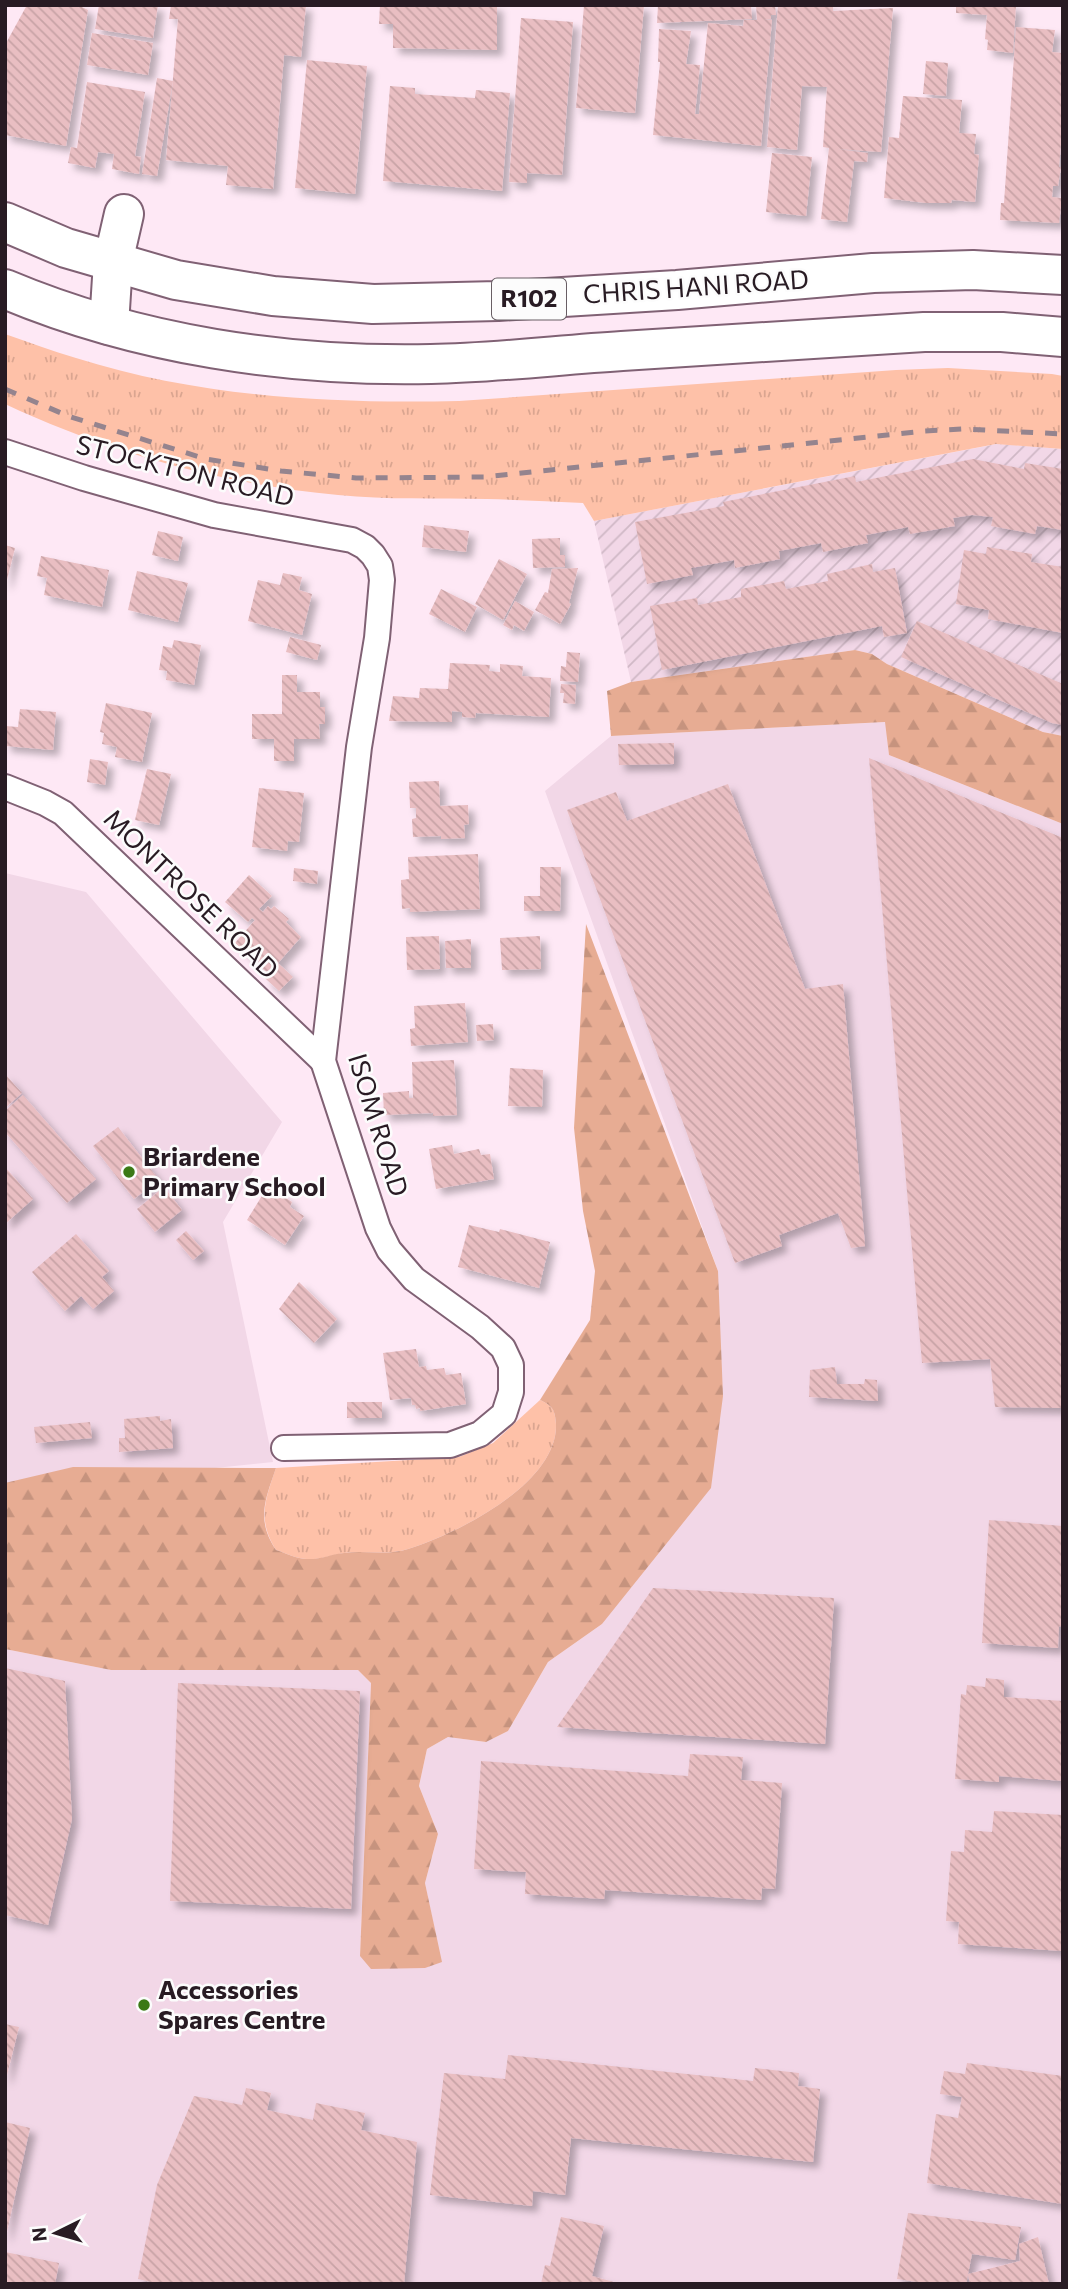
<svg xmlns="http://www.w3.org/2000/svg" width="1068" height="2289" font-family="Commissioner,sans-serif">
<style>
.built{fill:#f2d7e7}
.industrial{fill:url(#industrial-furrows)}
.grass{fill:url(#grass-tufts)}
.forest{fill:url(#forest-firs)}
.building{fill:url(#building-back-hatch);filter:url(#shadow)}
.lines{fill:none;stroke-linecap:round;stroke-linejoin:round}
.minor-casing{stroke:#806174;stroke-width:28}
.primary-casing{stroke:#806174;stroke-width:42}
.minor{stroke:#fff;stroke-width:24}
.primary{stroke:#fff;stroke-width:38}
.rail{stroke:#95848e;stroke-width:5;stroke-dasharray:12 12;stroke-linecap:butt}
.poi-dot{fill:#3b7916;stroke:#fcfcfc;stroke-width:2.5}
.labels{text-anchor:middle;stroke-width:5;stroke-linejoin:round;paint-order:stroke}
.shield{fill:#fcfcfc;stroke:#685e64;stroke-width:2}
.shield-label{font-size:24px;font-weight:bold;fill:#281b23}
.street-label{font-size:26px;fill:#281b23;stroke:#fcfcfc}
.poi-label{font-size:26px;font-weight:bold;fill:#281b23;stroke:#fcfcfc;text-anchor:start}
</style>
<defs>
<pattern id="industrial-furrows" width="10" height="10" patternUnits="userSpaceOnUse" patternTransform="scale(1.75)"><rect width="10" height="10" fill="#f2d7e7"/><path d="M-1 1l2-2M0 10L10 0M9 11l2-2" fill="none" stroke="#d0b8c6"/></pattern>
<pattern id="grass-tufts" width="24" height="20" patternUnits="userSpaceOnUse" patternTransform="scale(1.75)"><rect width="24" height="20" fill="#fec1a8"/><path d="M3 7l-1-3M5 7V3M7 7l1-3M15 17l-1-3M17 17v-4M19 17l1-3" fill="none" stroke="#daa590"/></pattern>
<pattern id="forest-firs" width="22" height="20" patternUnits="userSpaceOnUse" patternTransform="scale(1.75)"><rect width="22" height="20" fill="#e7ac93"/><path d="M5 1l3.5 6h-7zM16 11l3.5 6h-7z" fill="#c6937e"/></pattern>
<pattern id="building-back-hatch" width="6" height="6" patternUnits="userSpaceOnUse" patternTransform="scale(1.75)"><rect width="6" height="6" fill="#e9bec2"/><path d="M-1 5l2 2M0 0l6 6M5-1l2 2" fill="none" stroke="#c8a3a6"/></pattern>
<filter id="shadow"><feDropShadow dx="6" dy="6" stdDeviation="3.5" flood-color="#0004"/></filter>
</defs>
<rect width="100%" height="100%" fill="#fee8f5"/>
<g class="built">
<polygon points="886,722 889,755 1063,824 1063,2284 5,2284 5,1649 111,1670 358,1670 371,1683 360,1956 441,1962 425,1883 438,1834 419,1786 427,1749 448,1737 486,1742 508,1731 548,1662 602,1624 718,1271 545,791 611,736"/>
<polygon points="5,873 86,892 282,1122 223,1222 273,1462 5,1490"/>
</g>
<polygon class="industrial" points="997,444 1063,449 1063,736 1043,732 887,664 872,654 855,650 631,682 594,521"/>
<g class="grass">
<path d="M5,334C29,342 52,351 76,358C199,397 331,404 459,401L896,370L948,368L1052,374L1063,376V449L996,444L594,521L583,503C551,501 519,500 487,499C437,498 387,500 338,495C222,484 110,453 5,404Z"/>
<path d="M540,1400C553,1406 555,1410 556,1424C558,1484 456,1534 408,1549C388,1556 365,1550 344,1553C332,1555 319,1560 307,1559C297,1559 286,1553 276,1550C257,1520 265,1500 276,1468L459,1457L493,1443Z"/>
</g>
<g class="forest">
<polygon points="855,650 872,654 887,664 1043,732 1063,736 1063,824 889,755 885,722 611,736 607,691 631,682"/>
<path d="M586,924L718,1271L723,1396L711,1488L602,1624L548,1662L508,1731L486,1742L448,1737L427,1749L419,1786L438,1834L425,1883L442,1962L425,1968L371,1969L360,1956L371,1683L358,1670H111L5,1649V1483L73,1467L276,1468C265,1500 256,1520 276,1550C286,1553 297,1559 307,1559C319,1560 332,1554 344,1553C365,1550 388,1556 408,1549C456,1534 558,1484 556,1424C555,1410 553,1406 540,1400L590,1320L595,1271L583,1211L574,1128Z"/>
</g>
<g class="building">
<polygon points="27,5 78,5 88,10 66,146 5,135 5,45"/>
<polygon points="99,5 158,5 153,38 95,29"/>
<polygon points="171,5 306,5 301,57 284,55 273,189 226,185 228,166 166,160 178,19 169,19"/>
<polygon points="380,5 497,5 497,50 393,48 393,24 379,24"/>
<polygon points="584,5 644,5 635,113 576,108"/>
<polygon points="658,5 751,5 752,19 657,23"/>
<polygon points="756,5 775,5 776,15 771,15 771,19 764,19 772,20 761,146 653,135 660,62 658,62 659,29 691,31 686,64 700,65 695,114 699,114 708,23 743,26 744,20 757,20"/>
<polygon points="778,5 833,5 833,11 893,8 881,152 837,149 868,153 867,162 854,161 847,222 821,219 829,148 823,147 827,87 802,86 797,150 767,147"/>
<polygon points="956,5 1016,5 1013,53 987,50 988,40 985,39 987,15 956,13"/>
<polygon points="521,18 573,22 562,175 527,173 527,183 509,182"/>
<polygon points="1016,27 1055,30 1052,52 1063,53 1063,120 1059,167 1061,167 1058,186 1053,186 1052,197 1062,198 1059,223 1000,220 1001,203 1004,203"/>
<polygon points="92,33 153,43 148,75 87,65"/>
<polygon points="307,60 367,66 355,194 295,188"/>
<polygon points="926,61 948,63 946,96 923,94"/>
<polygon points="157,78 173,81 157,176 142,174"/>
<polygon points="87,82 145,92 135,156 141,157 139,174 112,169 114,154 98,152 95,168 68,163 71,147 77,148"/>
<polygon points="390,86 415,88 415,94 475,98 476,90 510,93 502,191 383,181"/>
<polygon points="903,96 962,100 959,133 976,134 974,154 979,155 975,202 952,200 951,203 926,203 884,198 889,137 899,138"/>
<polygon points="772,153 812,157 806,216 766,212"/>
<polygon points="973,459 1024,469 1025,463 1063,469 1063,530 1037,526 1035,534 991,526 993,517 972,515 953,518 955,526 910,534 908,527 866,535 868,543 823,552 821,543 779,551 780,559 735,568 734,560 691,568 693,575 647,584 635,522 724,506 723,502 855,476 856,482"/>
<polygon points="424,525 469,531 466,552 422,547"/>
<polygon points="158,531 183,537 178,561 152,555"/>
<polygon points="560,538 560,555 565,555 565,567 533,568 532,539"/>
<polygon points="5,545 15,548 6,584 5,584"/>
<polygon points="987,547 1032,554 1031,562 1063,567 1063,633 988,619 989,610 956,604 964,550 986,554"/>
<polygon points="41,556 109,570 102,607 44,595 47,578 37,576"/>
<polygon points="499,559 527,574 503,620 475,604"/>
<polygon points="872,564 873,572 895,568 907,633 884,637 882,626 662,670 650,606 697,598 698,605 741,597 741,589 784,581 786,589 828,581 827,574"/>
<polygon points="578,568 569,603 571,604 560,624 535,610 545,592 548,593 552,569"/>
<polygon points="137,571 188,583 178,622 128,610"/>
<polygon points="283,573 302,577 299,590 312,594 302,635 248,621 258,580 280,585"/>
<polygon points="441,589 477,607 465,632 429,614"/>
<polygon points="515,601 534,612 524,631 514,625 512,630 503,625"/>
<polygon points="917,621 1063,684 1063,725 1052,723 901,657"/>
<polygon points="290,637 321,645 317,660 286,652"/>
<polygon points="174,640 201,645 194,685 166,680 167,671 159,670 163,646 172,648"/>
<polygon points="567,652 580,653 578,682 560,681 561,666 566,667"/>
<polygon points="450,663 490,665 489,671 500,672 500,664 523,666 522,676 551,678 549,717 476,713 475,718 462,717 462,712 452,711 452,722 389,721 393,696 419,698 420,688 448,689"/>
<polygon points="282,675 297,675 297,692 320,692 320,707 325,707 325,724 319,724 320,739 294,739 294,761 274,761 274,739 252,739 252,714 282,714"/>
<polygon points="561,684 576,685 575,704 563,703 564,693 560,693"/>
<polygon points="106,703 152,713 142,762 115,757 117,747 102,744 104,733 100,732"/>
<polygon points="20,709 56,712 53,750 5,746 5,726 18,727"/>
<polygon points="674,743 674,764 619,765 618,744"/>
<polygon points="869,758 1063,838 1063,1408 995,1407 990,1359 922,1363"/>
<polygon points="90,759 108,762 105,785 87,782"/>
<polygon points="147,769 171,774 159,825 135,820"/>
<polygon points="439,781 440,806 468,805 469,824 464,825 465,838 441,839 441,836 413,837 412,819 416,818 416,808 410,808 409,782"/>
<polygon points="728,784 805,989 843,984 865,1246 851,1248 838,1213 779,1235 782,1246 735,1263 567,810 616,792 627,821"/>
<polygon points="259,788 304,793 299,842 288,841 287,851 252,847"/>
<polygon points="478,854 480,909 410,912 410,908 402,909 401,880 409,879 408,857"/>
<polygon points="540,867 561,867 560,911 524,911 524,896 540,896"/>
<polygon points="294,868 318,871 317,884 293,881"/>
<polygon points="249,875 272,896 259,909 263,912 268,906 271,909 274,906 289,919 286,922 301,937 278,963 293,977 279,991 265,978 269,974 235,943 255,920 252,918 248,922 225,902"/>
<polygon points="439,936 440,969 407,970 406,937"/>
<polygon points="540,936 541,969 502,970 500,938"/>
<polygon points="471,939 471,968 446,968 445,941"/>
<polygon points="465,1003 468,1042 411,1046 410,1029 415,1028 414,1006"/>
<polygon points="493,1024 494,1040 477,1041 476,1025"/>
<polygon points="454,1060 457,1115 433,1116 433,1113 384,1115 383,1093 409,1091 409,1098 413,1098 412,1062"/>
<polygon points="510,1068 543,1070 542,1107 508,1106"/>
<polygon points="5,1074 22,1093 5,1108"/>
<polygon points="23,1095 96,1179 67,1203 5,1132 5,1111"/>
<polygon points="118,1127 159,1180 134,1199 93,1146"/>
<polygon points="452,1145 454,1154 479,1149 481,1155 490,1154 494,1179 436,1189 429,1149"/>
<polygon points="5,1167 33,1199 5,1224"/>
<polygon points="268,1186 292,1202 290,1207 304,1216 285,1245 247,1220"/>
<polygon points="164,1187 182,1210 155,1232 137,1209"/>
<polygon points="469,1225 499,1232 500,1229 550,1242 539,1288 458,1267"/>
<polygon points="186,1231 204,1251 193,1260 176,1240"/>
<polygon points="76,1234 109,1271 102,1277 114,1291 93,1309 81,1296 65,1311 32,1272"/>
<polygon points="299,1282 337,1319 314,1343 279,1309"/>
<polygon points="416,1349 419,1367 426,1366 427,1370 444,1368 446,1375 461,1373 466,1404 420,1411 420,1408 416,1409 415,1405 412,1405 411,1398 390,1400 383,1353"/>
<polygon points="835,1367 837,1384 864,1384 865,1379 877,1380 878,1401 809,1397 810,1370"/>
<rect x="347" y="1402" width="35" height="16"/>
<polygon points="160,1416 160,1421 171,1419 173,1448 119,1452 119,1438 125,1438 124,1419"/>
<polygon points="90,1422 92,1438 36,1443 34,1427"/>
<polygon points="989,1520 1063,1526 1063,1627 1059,1626 1058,1648 982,1643"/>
<polygon points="653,1588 834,1598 825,1744 557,1727"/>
<polygon points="5,1668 65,1681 72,1819 48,1925 5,1915"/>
<polygon points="986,1678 1004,1680 1004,1697 1063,1701 1063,1781 999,1776 999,1782 955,1779 961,1694 966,1695 967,1685 985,1687"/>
<polygon points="178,1683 360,1691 351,1909 170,1901"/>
<polygon points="690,1754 743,1757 741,1780 782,1783 775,1889 762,1888 761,1900 605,1890 604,1899 525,1894 526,1872 474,1869 481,1761 688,1776"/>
<polygon points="994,1811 1063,1815 1063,1951 958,1944 959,1922 946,1921 951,1851 964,1852 965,1830 992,1832"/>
<polygon points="5,2024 19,2027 6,2079 5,2079"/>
<polygon points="508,2055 753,2081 755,2068 799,2073 798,2086 820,2089 813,2162 571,2138 565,2195 533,2191 532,2206 430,2195 444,2073 505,2079"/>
<polygon points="967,2063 1063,2076 1063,2204 927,2183 936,2114 958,2118 962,2097 940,2094 944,2071 965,2074"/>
<polygon points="246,2088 271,2093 267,2110 313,2120 316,2103 365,2113 361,2130 417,2142 404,2284 160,2284 138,2279 157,2185 194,2096 242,2105"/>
<polygon points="5,2122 30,2128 6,2236 5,2236"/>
<polygon points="908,2213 1021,2227 1015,2260 972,2254 968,2274 1020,2261 1019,2244 1038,2237 1049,2284 970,2284 968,2275 966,2284 931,2284 897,2279"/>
<polygon points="561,2217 604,2226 592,2276 621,2284 541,2284 545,2265 550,2266"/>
<polygon points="5,2252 59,2263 55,2284 5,2284"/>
</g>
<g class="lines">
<defs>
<g id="minor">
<polyline points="5,452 84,478 214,515 352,540 365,547 373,555 380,566 382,580 377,638 359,747 323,1061 378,1228 389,1250 414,1279 480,1327 503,1348 511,1365 511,1392 504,1414 480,1434 450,1445 284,1448"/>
<polyline points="5,787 45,803 63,813 323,1061"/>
</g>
<g id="primary">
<polyline points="5,222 66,248 176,280 273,296 373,304 498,301 677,290 873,273 973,270 1063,275"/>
<path d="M5,289C138,345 287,367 431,364C494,363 558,355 622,351C722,344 823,338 924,332H1002L1063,337"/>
<polyline points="109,325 113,262 124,214"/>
</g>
</defs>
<use href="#minor" class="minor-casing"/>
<use href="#primary" class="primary-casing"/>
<use href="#minor" class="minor"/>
<use href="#primary" class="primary"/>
<polyline class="rail" points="5,389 68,416 206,459 281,471 356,478 484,477 925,431 963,429 1063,434"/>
</g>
<g class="poi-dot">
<circle cx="129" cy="1172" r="7"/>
<circle cx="144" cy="2005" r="7"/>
</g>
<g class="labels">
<rect class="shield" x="492" y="278.5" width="74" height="41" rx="5"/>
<g class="shield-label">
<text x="529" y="307">R102</text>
</g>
<g class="street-label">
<text transform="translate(696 287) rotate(-4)" y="9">CHRIS HANI ROAD</text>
<text transform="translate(185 471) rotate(14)" y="9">STOCKTON ROAD</text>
<text transform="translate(191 894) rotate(44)" y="9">MONTROSE ROAD</text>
<text transform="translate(378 1125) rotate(73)" y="9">ISOM ROAD</text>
</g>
<g class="poi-label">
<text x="143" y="1166">Briardene<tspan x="143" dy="30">Primary School</tspan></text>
<text x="158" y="1999">Accessories<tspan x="158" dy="30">Spares Centre</tspan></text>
</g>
</g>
<rect width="1068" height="2289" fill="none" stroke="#281b23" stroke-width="14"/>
<g transform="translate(56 2233) rotate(265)" stroke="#fcfcfc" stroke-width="5" paint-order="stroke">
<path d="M0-5L12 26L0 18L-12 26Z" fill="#281b23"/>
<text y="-10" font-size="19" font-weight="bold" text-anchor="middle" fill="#281b23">N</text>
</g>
</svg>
